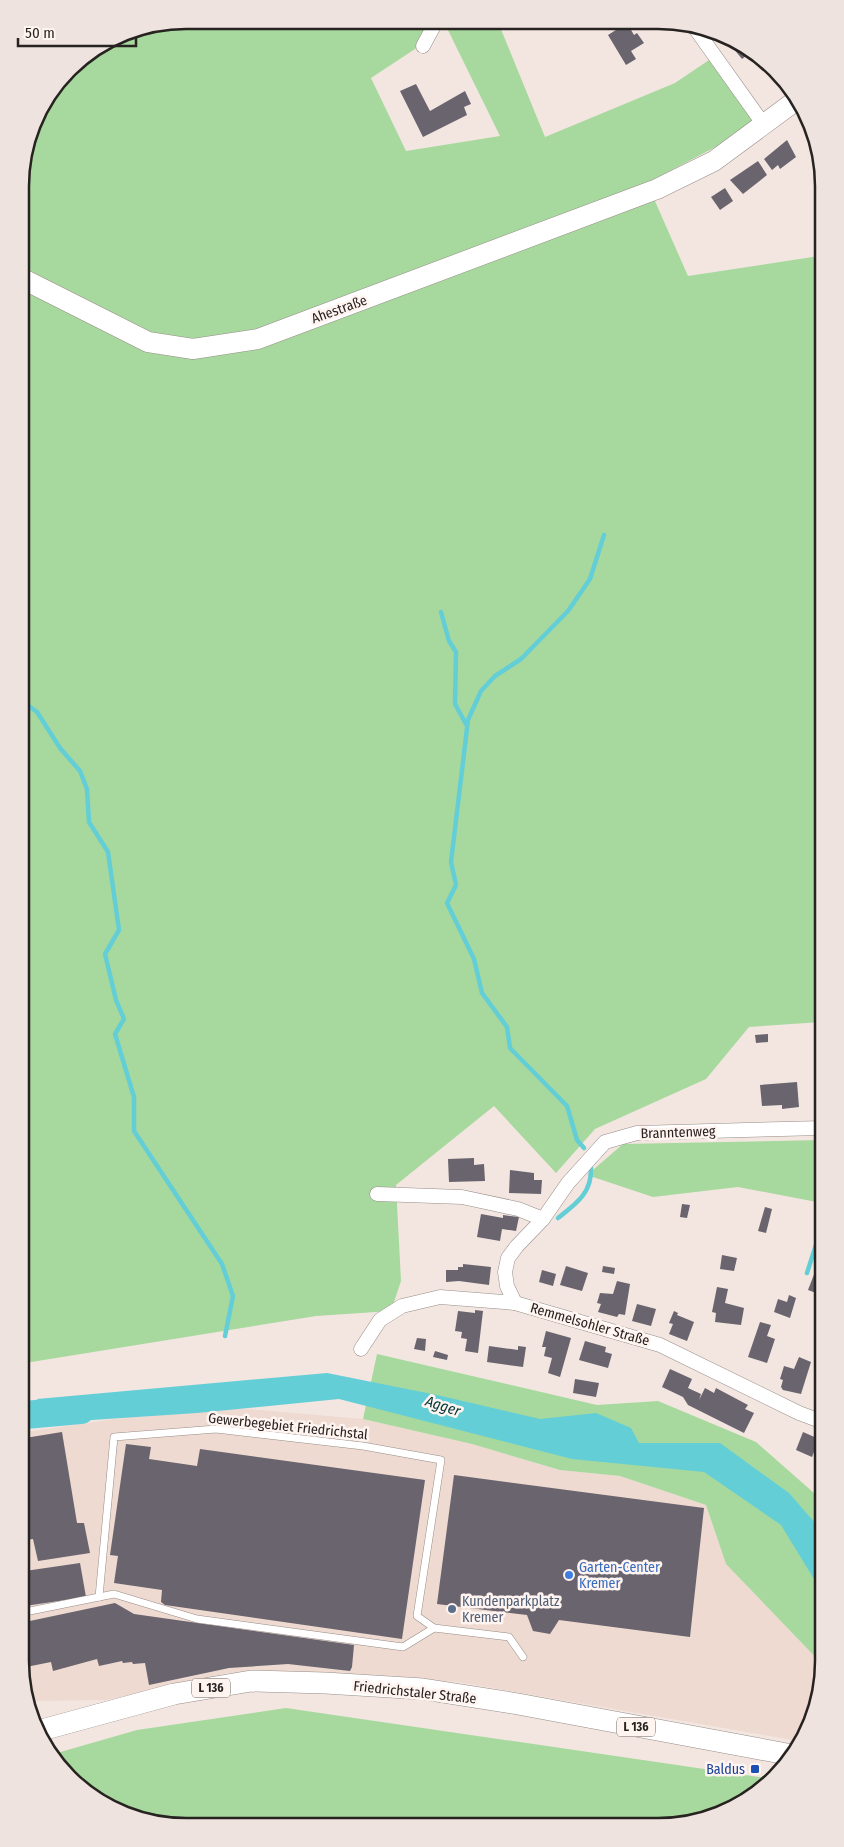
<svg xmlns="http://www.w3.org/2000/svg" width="844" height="1847" font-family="'Fira Sans Condensed',sans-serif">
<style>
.built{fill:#eedad1}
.green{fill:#a7d99e}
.water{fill:#64ced6}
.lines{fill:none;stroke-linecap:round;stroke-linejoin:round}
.stream{stroke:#64ced6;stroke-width:4.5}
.river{stroke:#64ced6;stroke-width:28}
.building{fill:#69646d}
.service-casing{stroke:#978c87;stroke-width:8}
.minor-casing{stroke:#978c87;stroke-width:15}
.secondary-casing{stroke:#978c87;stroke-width:21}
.primary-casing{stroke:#978c87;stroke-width:22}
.service{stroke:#fff;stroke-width:7}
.minor{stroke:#fff;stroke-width:14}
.secondary{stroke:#fff;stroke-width:20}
.primary{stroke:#fff;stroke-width:21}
.shop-dot{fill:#3f7fe0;stroke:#fff4f0;stroke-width:2}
.service-dot{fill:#5c6f8a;stroke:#fff4f0;stroke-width:2}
.transit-dot{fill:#1a4fb4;stroke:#fff4f0;stroke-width:2}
.labels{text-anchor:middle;stroke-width:5;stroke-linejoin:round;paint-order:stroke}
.shield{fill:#fff4f0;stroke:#68625f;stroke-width:1}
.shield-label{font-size:12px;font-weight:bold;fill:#272321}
.street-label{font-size:14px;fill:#272321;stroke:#fff4f0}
.shop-label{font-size:14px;fill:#366cbe;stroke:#fff4f0;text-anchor:start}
.service-label{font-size:14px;fill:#4e5e75;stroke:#fff4f0;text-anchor:start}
.transit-label{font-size:14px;fill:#164399;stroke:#fff4f0;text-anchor:end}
.water-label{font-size:15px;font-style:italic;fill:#04393c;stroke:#fff4f0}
.rim{fill:none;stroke:#272321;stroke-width:2.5}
</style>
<rect width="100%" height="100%" fill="#f3e6e1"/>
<polygon class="built" points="236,1408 363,1419 472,1444 560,1470 620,1476 706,1505 726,1564 824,1666 811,1725 802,1739 798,1741 458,1682 325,1673 228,1673 106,1700 26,1701 25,1432 115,1419"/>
<g class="green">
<polygon points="186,20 431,22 421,45 371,78 406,151 500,136 444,22 498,22 545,137 675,83 712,58 759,124 647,183 688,276 819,256 821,1022 749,1027 706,1079 595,1129 556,1173 494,1106 396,1185 401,1281 391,1311 316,1316 25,1363 20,175 37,112 76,61 123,33"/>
<polygon points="822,1140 822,1203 738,1187 653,1197 587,1175 623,1144"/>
<polygon points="377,1354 597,1405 658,1401 756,1442 823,1501 824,1666 726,1564 706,1505 620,1476 560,1470 472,1444 363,1419"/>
<polygon points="286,1708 773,1779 750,1799 701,1821 154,1824 76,1786 50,1755 137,1730"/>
</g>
<polygon class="water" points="327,1373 437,1395 540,1419 596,1413 631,1428 639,1443 720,1443 789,1493 823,1532 823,1594 781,1525 704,1472 572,1459 339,1399 197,1413 47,1423 37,1399"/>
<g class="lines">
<g class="stream">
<polyline points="441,612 449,641 456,652 455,704 467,726"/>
<polyline points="22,701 37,712 60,748 80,771 87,789 89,822 108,852 119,930 105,954 116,1000 124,1019 115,1034 134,1097 134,1131 222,1264 233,1296 225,1336"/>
<polyline points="584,1148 577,1140 567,1106 510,1048 507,1027 482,993 474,959 447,903 456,885 451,862 468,720 481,691 495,676 521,659 568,611 590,579 604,535"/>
<path d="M558,1218C576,1204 592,1193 591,1168"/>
<polyline points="807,1273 822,1226"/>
<polyline points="799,1735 805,1735"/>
</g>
<polyline class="river" points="25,1415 81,1410"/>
</g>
<g class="building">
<polygon points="627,23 634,35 637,33 644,43 631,51 636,59 626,65 608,35"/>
<polygon points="729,43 739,47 750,53 742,59"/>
<polygon points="416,84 430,111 465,91 471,104 464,107 467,115 423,137 400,91"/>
<polygon points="787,140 796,157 780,169 778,165 772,170 764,159"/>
<polygon points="758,161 767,175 743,194 730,180"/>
<polygon points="725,188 733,201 720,210 711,197"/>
<polygon points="768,1034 768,1042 756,1043 755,1035"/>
<polygon points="797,1082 799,1107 782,1109 782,1105 762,1106 760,1085"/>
<polygon points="474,1158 474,1165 484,1164 485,1181 449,1182 448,1159"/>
<polygon points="510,1170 534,1173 534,1180 542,1180 541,1194 509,1193"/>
<polygon points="682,1204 690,1205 687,1218 680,1217"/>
<polygon points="765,1207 772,1209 766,1233 758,1231"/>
<polygon points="481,1214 503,1218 503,1215 519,1217 516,1231 502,1229 500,1241 477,1237"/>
<polygon points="722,1255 737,1258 734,1271 720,1269"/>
<polygon points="820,1259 822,1260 822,1285 819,1294 808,1290"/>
<polygon points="463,1264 491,1267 489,1285 459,1281 446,1282 446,1270 458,1270 458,1267 463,1267"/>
<polygon points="566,1266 588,1273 582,1291 560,1285"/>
<polygon points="603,1266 615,1268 614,1274 602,1272"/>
<polygon points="542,1270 556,1274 553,1286 539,1282"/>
<polygon points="617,1281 630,1284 625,1315 619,1314 617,1317 598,1312 601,1304 597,1303 600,1293 613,1294"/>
<polygon points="717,1287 728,1289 725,1303 744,1308 741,1325 715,1322 716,1313 712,1312"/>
<polygon points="789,1295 796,1298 790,1318 774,1312 778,1299 787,1302"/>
<polygon points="637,1304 656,1309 651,1326 632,1321"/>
<polygon points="475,1310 483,1311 478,1353 465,1351 467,1339 461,1338 462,1332 455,1331 458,1311 475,1313"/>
<polygon points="674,1311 678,1313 677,1315 694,1322 687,1341 669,1334 673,1324 669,1323"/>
<polygon points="760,1322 771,1325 767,1336 775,1339 767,1363 748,1357"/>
<polygon points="546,1331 571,1338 560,1377 548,1373 552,1358 544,1356 546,1347 542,1347"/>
<polygon points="417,1338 426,1339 425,1351 414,1349"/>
<polygon points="585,1341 606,1347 605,1352 612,1354 608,1368 579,1360"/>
<polygon points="489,1346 518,1350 518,1346 526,1347 523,1367 487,1362"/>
<polygon points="435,1351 448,1355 447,1360 433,1357"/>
<polygon points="799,1357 811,1362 801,1394 783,1390 781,1387 783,1380 780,1379 784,1366 794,1369"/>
<polygon points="670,1369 692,1379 688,1388 701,1394 699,1400 705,1388 714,1393 716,1388 748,1405 745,1409 754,1413 744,1433 688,1405 683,1397 662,1387"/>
<polygon points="575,1379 599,1383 596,1397 573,1393"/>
<polygon points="62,1432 77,1523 84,1523 90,1553 38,1561 33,1539 25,1540 25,1438"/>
<polygon points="803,1432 819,1439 812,1457 796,1450"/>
<polygon points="126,1444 151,1447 149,1459 197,1466 200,1449 425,1480 402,1639 165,1605 161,1602 162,1590 114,1583 118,1556 110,1555"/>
<polygon points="454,1475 704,1508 690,1637 559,1620 550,1634 533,1631 527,1615 437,1604"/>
<polygon points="80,1563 86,1597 25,1606 25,1571"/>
<polygon points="115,1603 134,1614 354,1645 352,1667 350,1671 288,1664 229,1668 149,1685 145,1663 133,1664 132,1662 123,1663 122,1661 99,1666 97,1659 53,1671 51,1662 26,1667 25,1622"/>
</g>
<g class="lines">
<defs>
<g id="service">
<polyline points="99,1597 114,1437 216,1429 363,1446 441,1460 417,1616 434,1628 509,1637 523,1657"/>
<polyline points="25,1612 114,1594 197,1619 403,1647 434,1628"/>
</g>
<g id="minor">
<polyline points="692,24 764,125"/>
<polyline points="423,46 436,22"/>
<polyline points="377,1194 462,1197 518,1209 543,1219"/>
<polyline points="515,1303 507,1286 505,1272 508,1258 517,1246 543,1219 568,1183 605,1142 637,1133 822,1128"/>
<polyline points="361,1349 380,1320 402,1306 440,1297 515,1303 660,1345 799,1413 823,1422"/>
</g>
<polyline id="secondary" points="21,278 148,342 193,349 258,339 657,189 714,161 798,99"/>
<polyline id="primary" points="38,1731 174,1694 251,1681 325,1683 423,1689 518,1704 792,1755"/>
</defs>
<use href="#service" class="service-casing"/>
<use href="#minor" class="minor-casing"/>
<use href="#secondary" class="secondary-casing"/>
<use href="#primary" class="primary-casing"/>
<use href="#service" class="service"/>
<use href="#minor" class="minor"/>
<use href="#secondary" class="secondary"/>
<use href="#primary" class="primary"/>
</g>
<circle class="shop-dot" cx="569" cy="1575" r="5"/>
<circle class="service-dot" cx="452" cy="1609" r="5"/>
<rect class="transit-dot" x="750" y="1764" width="10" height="10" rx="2.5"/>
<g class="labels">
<g class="shield">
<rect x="192" y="1678.5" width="38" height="19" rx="4"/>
<rect x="617" y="1717.5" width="38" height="19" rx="4"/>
</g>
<g class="shield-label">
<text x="211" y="1692">L 136</text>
<text x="636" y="1731">L 136</text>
</g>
<g class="street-label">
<text transform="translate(339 309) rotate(-20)" y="5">Ahestraße</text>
<text transform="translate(678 1132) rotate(-2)" y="5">Branntenweg</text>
<text transform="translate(590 1324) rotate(16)" y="5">Remmelsohler Straße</text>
<text transform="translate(288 1426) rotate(6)" y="5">Gewerbegebiet Friedrichstal</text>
<text transform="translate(415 1692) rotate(6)" y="5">Friedrichstaler Straße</text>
</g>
<g class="shop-label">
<text x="579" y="1572">Garten-Center<tspan x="579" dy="16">Kremer</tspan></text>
</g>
<g class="service-label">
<text x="462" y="1606">Kundenparkplatz<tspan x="462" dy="16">Kremer</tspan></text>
</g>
<g class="transit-label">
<text x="745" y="1774">Baldus</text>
</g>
<g class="water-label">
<text transform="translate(443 1406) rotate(18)" y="5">Agger</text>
</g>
</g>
<path d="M0 0H844V1847H0ZM186 29H658A157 157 0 0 1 815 186V1661A157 157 0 0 1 658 1818H186A157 157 0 0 1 29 1661V186A157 157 0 0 1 186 29Z" fill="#eee3df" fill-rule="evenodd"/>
<path class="rim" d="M186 29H658A157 157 0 0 1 815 186V1661A157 157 0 0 1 658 1818H186A157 157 0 0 1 29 1661V186A157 157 0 0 1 186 29Z"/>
<path d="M18 38v8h118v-8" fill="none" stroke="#272321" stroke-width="2.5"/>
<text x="25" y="38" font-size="15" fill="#272321" stroke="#fff4f0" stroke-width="4" paint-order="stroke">50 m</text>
</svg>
